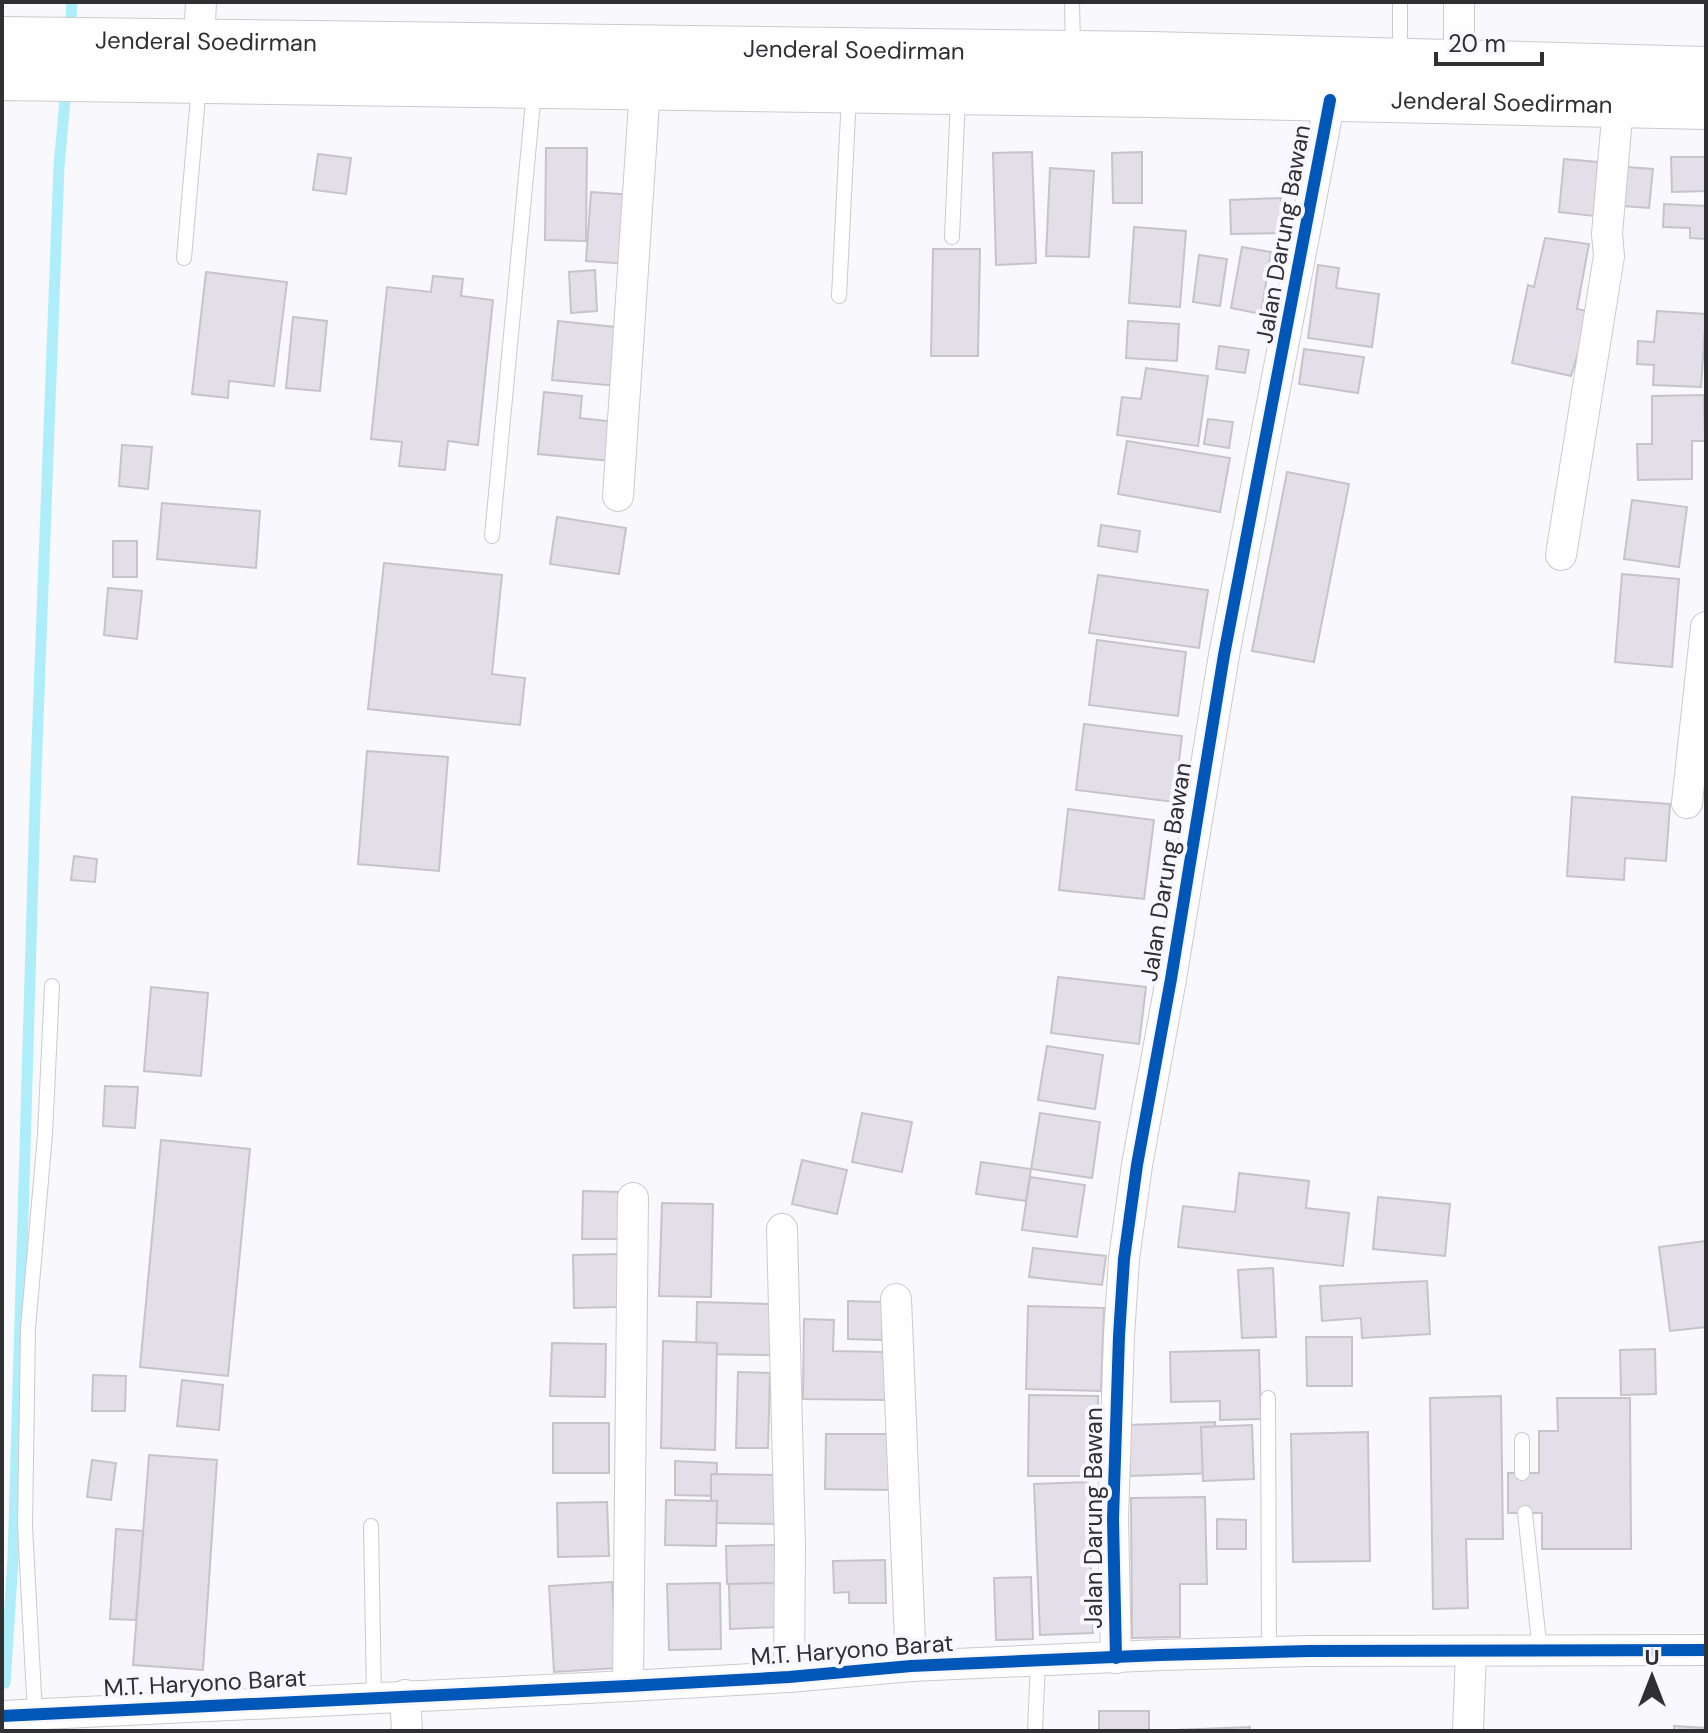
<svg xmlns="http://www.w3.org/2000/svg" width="1708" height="1733" font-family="'DM Sans',sans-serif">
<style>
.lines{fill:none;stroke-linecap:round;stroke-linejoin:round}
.stream{stroke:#aeeefa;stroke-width:11}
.building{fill:#e4dee8;stroke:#c6c4c8;stroke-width:2}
.lane-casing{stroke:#cbcbce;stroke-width:16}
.street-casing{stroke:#cbcbce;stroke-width:32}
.highway-casing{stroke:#cbcbce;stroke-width:46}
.lane{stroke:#fefeff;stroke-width:14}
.street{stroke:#fefeff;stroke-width:30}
.highway{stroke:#fefeff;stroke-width:44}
.cycleway-casing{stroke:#f8f7fe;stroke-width:17}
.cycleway{stroke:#0057b8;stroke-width:12}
.labels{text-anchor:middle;stroke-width:8;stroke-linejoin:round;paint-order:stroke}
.street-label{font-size:24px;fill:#302f32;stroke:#f8f7fe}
</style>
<rect width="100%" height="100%" fill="#f9f8fd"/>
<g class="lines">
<g class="stream">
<polyline points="71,18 72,2"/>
<polyline points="5,1683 13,1560 36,772 59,166 65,100"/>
</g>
</g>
<g class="building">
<polygon points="546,148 587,148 586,241 545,240"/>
<polygon points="1032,152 1036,263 996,265 993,153"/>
<polygon points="1142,152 1142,203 1113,203 1112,153"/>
<polygon points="318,154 351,158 346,194 313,190"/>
<polygon points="1671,157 1706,157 1706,191 1672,192"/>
<polygon points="1564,159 1598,162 1594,216 1559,212"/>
<polygon points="1627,167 1653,169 1649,208 1623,206"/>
<polygon points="1050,168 1094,171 1089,257 1046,256"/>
<polygon points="591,192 634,195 629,264 586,261"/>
<polygon points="1281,198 1282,233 1231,234 1230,200"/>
<polygon points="1664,204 1706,206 1706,239 1690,238 1690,228 1663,227"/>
<polygon points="1134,227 1186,231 1180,307 1129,303"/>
<polygon points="1545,238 1589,244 1577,309 1592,312 1587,350 1578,353 1571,376 1512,363 1528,285 1534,287"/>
<polygon points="1242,247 1271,252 1261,314 1231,308"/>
<polygon points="933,249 980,249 978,356 931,356"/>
<polygon points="1199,255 1227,259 1220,306 1193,302"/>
<polygon points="1318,265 1339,268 1336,288 1379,294 1372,347 1308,338"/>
<polygon points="595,270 597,311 571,313 569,272"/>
<polygon points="206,272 287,282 274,386 229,381 228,398 192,394"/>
<polygon points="433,276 463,279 461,296 493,300 478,445 448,441 445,470 399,466 402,442 371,439 387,287 431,292"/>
<polygon points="1657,311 1706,314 1701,387 1653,385 1654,365 1637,364 1638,341 1654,342"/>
<polygon points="293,317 327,321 320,391 286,388"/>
<polygon points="558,321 625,328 618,386 552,380"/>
<polygon points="1128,321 1179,324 1177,361 1126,358"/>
<polygon points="1219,346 1249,350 1245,373 1216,369"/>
<polygon points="1304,349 1364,357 1358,393 1299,384"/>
<polygon points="1146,368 1208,376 1198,446 1117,435 1122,397 1141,399"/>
<polygon points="544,392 582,396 580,418 615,422 610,461 538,454"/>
<polygon points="1704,395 1705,441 1692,441 1692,479 1638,480 1637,444 1652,444 1652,396"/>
<polygon points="1208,419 1233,422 1229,448 1204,444"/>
<polygon points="1127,441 1230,458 1220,512 1118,494"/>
<polygon points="122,445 152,447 148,489 119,486"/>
<polygon points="1287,472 1349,484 1314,662 1252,651"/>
<polygon points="1632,500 1687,507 1679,567 1624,559"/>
<polygon points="162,503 260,511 256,568 157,559"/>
<polygon points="557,517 626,528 619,574 550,564"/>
<polygon points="1101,525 1140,531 1137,552 1098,546"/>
<rect x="113" y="541" width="24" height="36"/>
<polygon points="384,563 502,575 492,674 525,678 520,725 368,709"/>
<polygon points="1622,574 1679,579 1672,667 1615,662"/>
<polygon points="1098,575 1208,590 1199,648 1089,633"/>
<polygon points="108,588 142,591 137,639 104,635"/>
<polygon points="1097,640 1186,652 1178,716 1089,705"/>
<polygon points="1084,724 1182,736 1174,802 1076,790"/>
<polygon points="367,751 448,757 439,871 358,864"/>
<polygon points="1572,797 1670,804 1666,861 1625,858 1624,880 1567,876"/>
<polygon points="1068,809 1154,820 1144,899 1059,890"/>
<polygon points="74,856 97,859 95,882 71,880"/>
<polygon points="1058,977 1146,987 1139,1044 1051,1033"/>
<polygon points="151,987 208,993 201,1076 144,1071"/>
<polygon points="1047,1046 1103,1055 1095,1109 1038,1100"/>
<polygon points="105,1086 138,1087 135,1128 103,1126"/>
<polygon points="862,1113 912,1122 902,1172 852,1162"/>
<polygon points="1040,1113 1100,1122 1092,1178 1031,1169"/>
<polygon points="161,1140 250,1149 228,1376 140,1367"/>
<polygon points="802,1160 847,1170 837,1214 792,1204"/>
<polygon points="981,1162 1031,1169 1026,1201 976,1194"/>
<polygon points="1239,1173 1309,1181 1306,1208 1349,1213 1343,1266 1178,1247 1183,1206 1235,1212"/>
<polygon points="1030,1177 1085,1185 1077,1237 1022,1230"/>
<polygon points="583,1191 623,1192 622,1239 582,1239"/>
<polygon points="1378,1197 1450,1204 1445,1256 1373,1249"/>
<polygon points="662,1203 713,1204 711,1297 659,1296"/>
<polygon points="1706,1241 1706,1327 1670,1331 1659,1247"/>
<polygon points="1033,1248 1106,1256 1102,1285 1029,1277"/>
<polygon points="618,1254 619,1307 574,1308 573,1255"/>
<polygon points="1273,1268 1276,1337 1242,1338 1238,1270"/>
<polygon points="1427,1281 1430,1334 1362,1338 1361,1318 1322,1321 1320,1286"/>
<polygon points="848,1301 883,1302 882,1340 848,1339"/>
<polygon points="697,1302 771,1304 770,1355 696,1354"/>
<polygon points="1028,1306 1104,1308 1101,1391 1026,1389"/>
<polygon points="804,1319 834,1320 833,1351 887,1352 887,1400 803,1399"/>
<polygon points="1306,1337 1352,1337 1352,1386 1307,1386"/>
<polygon points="663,1341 717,1343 715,1450 661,1448"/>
<polygon points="552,1343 606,1344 605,1397 550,1396"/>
<polygon points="1655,1349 1656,1394 1621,1395 1620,1350"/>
<polygon points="1259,1350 1261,1419 1220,1420 1220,1401 1171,1402 1170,1352"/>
<polygon points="738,1372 770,1373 768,1448 736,1448"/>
<polygon points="93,1375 126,1376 125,1411 92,1411"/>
<polygon points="182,1380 223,1385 219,1430 177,1426"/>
<polygon points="1029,1395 1098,1396 1097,1476 1028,1476"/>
<polygon points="1501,1396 1503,1539 1466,1539 1468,1608 1433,1609 1430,1398"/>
<polygon points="1557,1398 1630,1398 1631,1549 1542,1549 1542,1513 1508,1513 1508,1473 1539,1473 1539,1431 1558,1431"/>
<polygon points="1215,1422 1217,1473 1130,1476 1129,1425"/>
<rect x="553" y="1423" width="56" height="50"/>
<polygon points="1252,1425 1254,1479 1203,1481 1201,1427"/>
<polygon points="1368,1432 1370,1561 1293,1562 1291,1434"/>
<polygon points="826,1434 894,1434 893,1490 825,1489"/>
<polygon points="149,1455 217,1460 203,1670 133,1665"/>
<polygon points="92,1460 116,1463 111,1500 87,1497"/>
<polygon points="675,1461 717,1463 716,1496 675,1495"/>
<polygon points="711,1474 781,1475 781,1524 711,1523"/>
<polygon points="1088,1482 1093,1633 1040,1635 1034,1484"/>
<polygon points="1205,1497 1207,1584 1180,1584 1180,1637 1132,1638 1131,1498"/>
<polygon points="666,1500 717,1501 716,1546 665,1545"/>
<polygon points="607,1502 609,1556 558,1557 557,1503"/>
<polygon points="1217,1519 1246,1520 1246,1549 1217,1549"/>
<polygon points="116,1529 143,1531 136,1620 110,1619"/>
<polygon points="777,1545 778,1583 727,1584 726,1546"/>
<polygon points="885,1560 886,1603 849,1603 849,1592 834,1593 833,1561"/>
<polygon points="1031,1577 1033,1639 996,1640 994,1578"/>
<polygon points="612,1582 617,1668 554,1672 549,1586"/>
<polygon points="720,1583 721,1649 669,1650 667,1584"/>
<polygon points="778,1583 779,1627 730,1629 729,1584"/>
<rect x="1099" y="1711" width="50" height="20"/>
<polygon points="1674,1726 1706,1728 1706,1731 1674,1731"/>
<polygon points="1250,1727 1250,1731 1176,1731 1176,1730"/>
</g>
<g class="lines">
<defs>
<g id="lane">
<polyline points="1072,2 1073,50"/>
<polyline points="1400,58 1400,2"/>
<polyline points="952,237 958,97"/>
<polyline points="184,258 199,85"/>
<polyline points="839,296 849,95"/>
<polyline points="492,536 534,91"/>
<polyline points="1268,1398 1269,1652"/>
<polyline points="1522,1440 1522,1473"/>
<polyline points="1525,1513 1540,1651"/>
<polyline points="371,1526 374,1697"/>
<polyline points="35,1714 25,1526 28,1328 45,1135 52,986"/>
<polyline points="1035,1731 1038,1661"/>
</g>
<g id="street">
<polyline points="199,41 201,2"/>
<polyline points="1459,63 1459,2"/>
<polyline points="618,496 645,88"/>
<polyline points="1561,555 1609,256 1607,234 1618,106"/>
<polyline points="1687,803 1706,627"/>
<polyline points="782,1229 790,1545 789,1677"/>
<polyline points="896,1299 911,1666"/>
<polyline points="1116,1658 1113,1519 1119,1336 1124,1259 1137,1165 1171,979 1224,655 1330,100"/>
<polyline points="628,1686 633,1198"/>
<polyline points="405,1695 407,1731"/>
<polyline points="2,1716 628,1686 789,1677 911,1666 1160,1655 1309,1651 1706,1650"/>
<polyline points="1468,1731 1471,1651"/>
</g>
<g id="highway">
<path id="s1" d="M2,39L1152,54L1706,69"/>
<path id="s2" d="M2,78L1153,95L1706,107"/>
</g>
</defs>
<use href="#lane" class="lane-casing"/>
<use href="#street" class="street-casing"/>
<use href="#highway" class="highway-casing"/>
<use href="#lane" class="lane"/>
<use href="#street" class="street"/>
<use href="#highway" class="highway"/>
<defs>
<g id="cycleway">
<polyline points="1116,1658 1113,1519 1119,1336 1124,1259 1137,1165 1171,979 1224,655 1330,100"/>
<polyline points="2,1716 628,1686 789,1677 911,1666 1160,1655 1309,1651 1706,1650"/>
</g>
</defs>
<use href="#cycleway" class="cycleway-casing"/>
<use href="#cycleway" class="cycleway"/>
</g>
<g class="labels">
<g class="street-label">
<text dy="8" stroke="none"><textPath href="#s1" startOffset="204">Jenderal Soedirman</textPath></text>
<text dy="8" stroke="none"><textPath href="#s1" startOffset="852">Jenderal Soedirman</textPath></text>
<text dy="8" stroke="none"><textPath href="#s2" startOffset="1500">Jenderal Soedirman</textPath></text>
<text transform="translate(1283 234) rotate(-80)" y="8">Jalan Darung Bawan</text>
<text transform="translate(1166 872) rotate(-81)" y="8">Jalan Darung Bawan</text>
<text transform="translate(1094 1518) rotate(-90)" y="8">Jalan Darung Bawan</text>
<text transform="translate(852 1650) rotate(-4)" y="8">M.T. Haryono Barat</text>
<text transform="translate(205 1683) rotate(-3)" y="8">M.T. Haryono Barat</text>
</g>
</g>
<rect width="1708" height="1733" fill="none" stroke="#302f32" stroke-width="8"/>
<g transform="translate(1652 1677)" stroke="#f8f7fe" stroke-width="6" paint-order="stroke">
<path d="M0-6L14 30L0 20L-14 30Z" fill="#302f32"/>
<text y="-12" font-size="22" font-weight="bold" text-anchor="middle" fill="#302f32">U</text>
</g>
<path d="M1436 52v12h106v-12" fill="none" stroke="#302f32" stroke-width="4"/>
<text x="1448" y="52" font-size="24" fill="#302f32" stroke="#f8f7fe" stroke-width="6" paint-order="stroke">20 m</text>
</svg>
